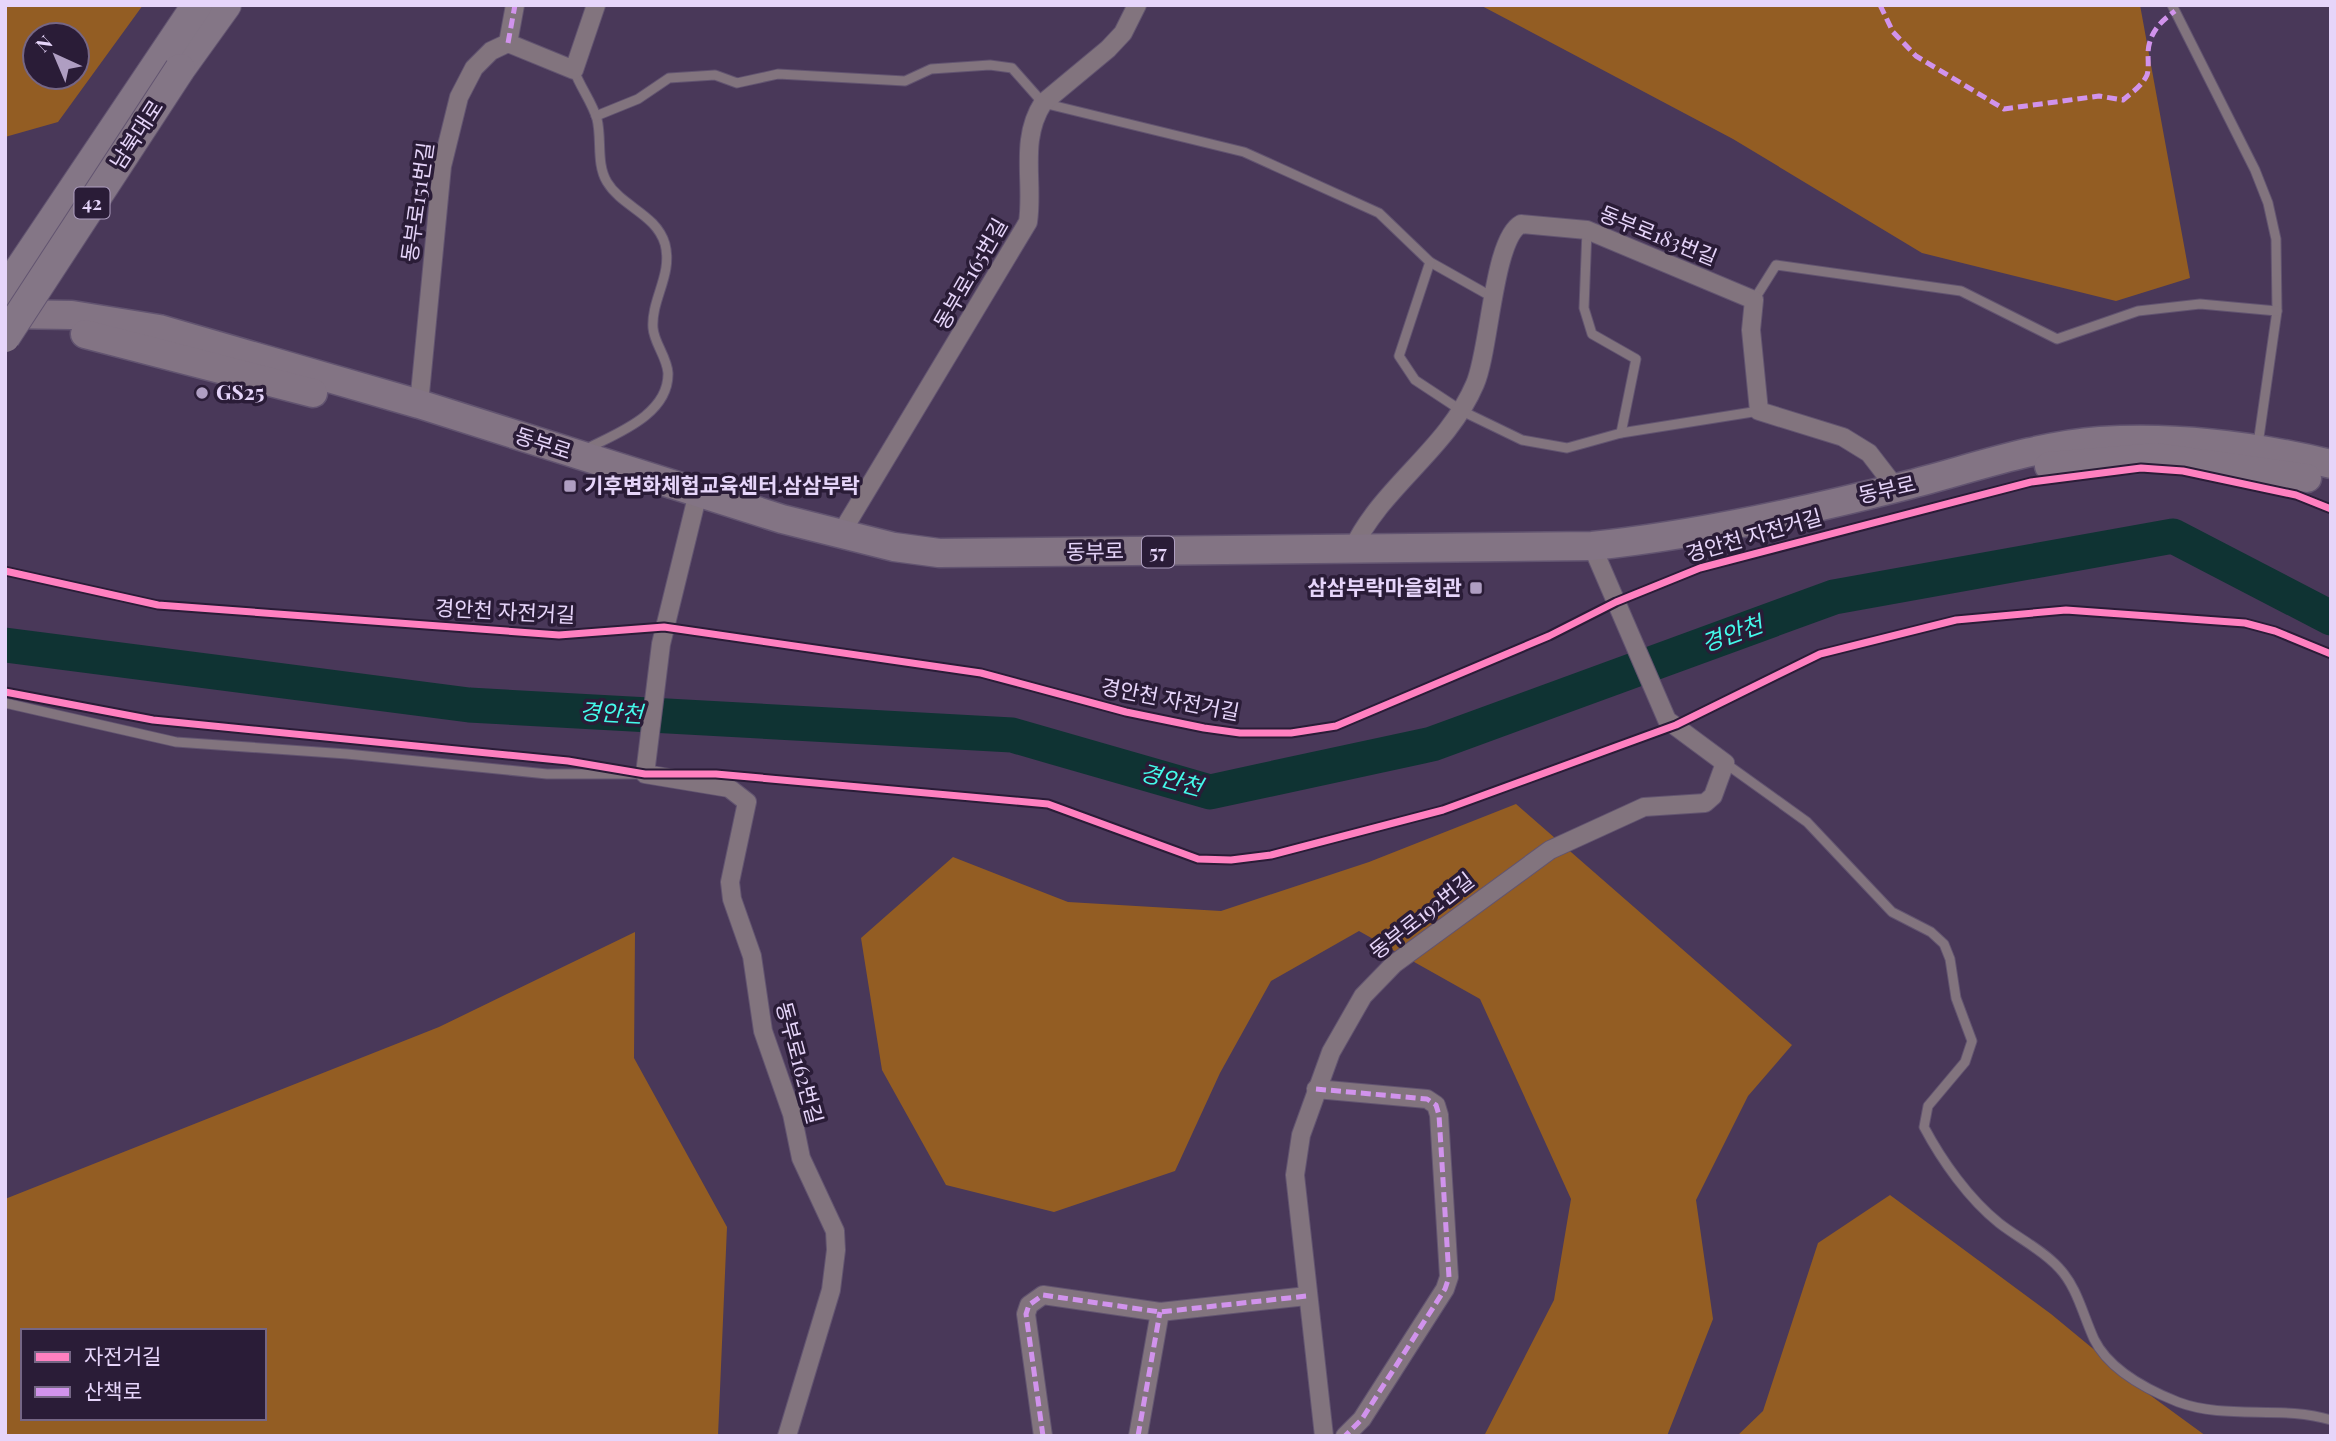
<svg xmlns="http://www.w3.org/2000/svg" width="2336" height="1441" font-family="'Playfair Display','Noto Sans KR',serif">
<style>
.forest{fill:#935d23;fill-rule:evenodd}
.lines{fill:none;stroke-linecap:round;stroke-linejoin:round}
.river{stroke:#0f3333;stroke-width:35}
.service-casing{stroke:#625470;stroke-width:11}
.minor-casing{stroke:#625470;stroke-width:20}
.primary-casing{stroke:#625470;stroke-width:31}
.trunk-casing{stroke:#625470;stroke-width:32}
.service{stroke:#82747e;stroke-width:9}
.minor{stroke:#82747e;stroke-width:18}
.primary{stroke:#837484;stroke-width:28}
.trunk{stroke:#847686;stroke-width:30}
.trunk-bridge-casing{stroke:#625470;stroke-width:32;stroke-linecap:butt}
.trunk-bridge{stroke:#847686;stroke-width:30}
.quiet{stroke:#d193ec;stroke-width:5;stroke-dasharray:10 5;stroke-linecap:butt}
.cycleway-casing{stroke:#2a1c37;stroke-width:11}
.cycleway{stroke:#ff80c0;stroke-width:7}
.poi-dot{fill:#af9ec2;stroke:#2a1c37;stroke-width:2.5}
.labels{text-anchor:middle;stroke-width:7;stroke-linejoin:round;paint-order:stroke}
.shield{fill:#2a1c37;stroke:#ae9ec0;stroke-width:2}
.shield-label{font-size:19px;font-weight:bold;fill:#e6d5fa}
.street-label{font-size:21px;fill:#e6d5fa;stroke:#2a1c37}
.poi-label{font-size:21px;font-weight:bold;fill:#e6d5fa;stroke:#2a1c37;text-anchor:start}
.water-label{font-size:23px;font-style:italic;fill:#44faea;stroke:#2a1c37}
</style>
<rect width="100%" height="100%" fill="#493859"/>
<g class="forest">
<path d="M5,5H143L58,122L5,137ZM35,35H77V77H35Z"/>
<polygon points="1480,5 2140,5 2190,278 2116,301 1922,253 1733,139"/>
<polygon points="1516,804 1792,1045 1748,1096 1696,1200 1713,1319 1667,1436 1484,1436 1554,1300 1571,1199 1480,999 1359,931 1271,981 1220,1073 1175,1171 1054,1212 946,1185 882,1070 861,938 953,857 1068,902 1221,911 1369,862"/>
<path d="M635,932L634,1058L727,1227L718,1436H5V1199L439,1027ZM23,1331H264V1418H23Z"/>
<polygon points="1890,1195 2051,1314 2143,1390 2206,1436 1737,1436 1763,1411 1818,1243"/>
</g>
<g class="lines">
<polyline class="river" points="5,645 469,705 1012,735 1210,792 1432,744 1834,597 2173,536 2331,618"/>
<defs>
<g id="service">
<polyline points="2172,5 2255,170 2268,203 2276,239 2277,311 2258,444"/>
<path d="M574,70C580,87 592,102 597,119C602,139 596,164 607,182C622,207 656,214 665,244C673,275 651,299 653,328C654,343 667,357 668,373C669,415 615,434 586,449"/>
<polyline points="596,116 638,99 669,78 715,75 737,83 778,74 905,81 931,69 990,65 1012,68 1043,103 1244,152 1379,213 1430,262 1494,298"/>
<polyline points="1587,230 1584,308 1592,334 1636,359 1621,433"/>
<polyline points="1430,262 1399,356 1415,380 1462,411 1522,440 1567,448 1621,433 1759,411"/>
<polyline points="1754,300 1776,265 1961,291 2057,339 2138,311 2200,304 2277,311"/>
<polyline points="5,703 176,742 347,754 547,774 645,774"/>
<path d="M1725,763L1807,822L1892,912L1931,932L1944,944L1950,959L1956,998L1972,1041L1965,1062L1928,1106L1924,1127C1942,1161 1969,1199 1999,1223C2018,1238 2043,1250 2059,1268C2077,1287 2083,1315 2094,1339C2109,1370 2148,1390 2178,1402C2226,1420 2281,1405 2331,1420"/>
</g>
<g id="minor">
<polyline points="508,43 515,5"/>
<polyline points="419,404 442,166 459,97 474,68 491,51 508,43 574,70 596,5"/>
<polyline points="698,493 661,644 645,774 729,788 747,802 730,882 732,899 752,956 763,1031 792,1114 801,1158 835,1231 836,1250 831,1290 787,1436"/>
<path d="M840,535L1028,222C1034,182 1019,140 1043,103L1108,49L1123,33L1137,5"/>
<path d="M1352,550C1382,486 1447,450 1475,384C1490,350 1493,239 1521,224L1587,230L1754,300L1751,330L1759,411L1843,437L1869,453L1896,488"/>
<polyline points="1316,1089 1427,1099 1436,1105 1439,1115 1449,1277 1445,1289 1362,1419 1345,1436"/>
<polyline points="1043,1436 1026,1314 1029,1305 1043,1295 1160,1312 1307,1296"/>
<polyline points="1138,1436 1160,1312"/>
<polyline points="1324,1436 1295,1175 1301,1135 1331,1052 1363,996 1394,964 1550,850 1644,807 1705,803 1713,796 1725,763 1667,720 1592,546"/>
</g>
<g id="primary">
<path d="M5,314L72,315L159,329L419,404L782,519L894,547L939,553L1592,546C1697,535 1802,512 1904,486C1968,470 2033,446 2100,441C2177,436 2256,446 2331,464"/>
<polyline points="85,334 313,393"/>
<polyline points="2049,466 2157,457 2307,478"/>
</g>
<g id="trunk">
<polyline points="180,69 226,5"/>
<polyline points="5,291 197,5"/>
</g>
</defs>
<use href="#service" class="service-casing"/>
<use href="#minor" class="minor-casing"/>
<use href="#primary" class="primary-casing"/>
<use href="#trunk" class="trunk-casing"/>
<use href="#service" class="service"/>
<use href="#minor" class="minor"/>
<use href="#primary" class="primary"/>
<use href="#trunk" class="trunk"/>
<defs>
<polyline id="trunk-bridge" points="5,337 180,69"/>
</defs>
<use href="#trunk-bridge" class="trunk-bridge-casing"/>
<use href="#trunk-bridge" class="trunk-bridge"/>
<g class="quiet">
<path d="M1880,5L1893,32L1916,56L2004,109L2099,96L2123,100C2131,93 2142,86 2147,75C2149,69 2148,60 2148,53C2149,33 2160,22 2175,11"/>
<polyline points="508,43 515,5"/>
<polyline points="1316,1089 1427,1099 1436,1105 1439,1115 1449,1277 1445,1289 1362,1419 1345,1436"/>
<polyline points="1043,1436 1026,1314 1029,1305 1043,1295 1160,1312 1307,1296"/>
<polyline points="1138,1436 1160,1312"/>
</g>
<defs>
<g id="cycleway">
<polyline points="5,571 158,605 559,635 664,627 981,673 1126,712 1204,728 1240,733 1291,733 1336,726 1549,636 1616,602 1700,568 2031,482 2141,468 2183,471 2296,495 2331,509"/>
<polyline points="5,692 153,720 568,761 645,774 716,774 1048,804 1198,859 1231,860 1271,855 1443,810 1676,725 1820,654 1956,620 2066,610 2245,623 2275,631 2331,654"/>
</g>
</defs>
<use href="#cycleway" class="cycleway-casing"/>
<use href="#cycleway" class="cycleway"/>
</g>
<g class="poi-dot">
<circle cx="202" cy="393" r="7"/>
<rect x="563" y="479" width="14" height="14" rx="3.5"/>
<rect x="1469" y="581" width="14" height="14" rx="3.5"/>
</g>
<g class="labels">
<g class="shield">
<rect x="74.5" y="187.5" width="35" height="31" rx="5"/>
<rect x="1142" y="536.5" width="32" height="31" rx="5"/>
</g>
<g class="shield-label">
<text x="92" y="210">42</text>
<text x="1158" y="559">57</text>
</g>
<g class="street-label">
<text transform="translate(137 135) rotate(-57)" y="7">남북대로</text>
<text transform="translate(418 202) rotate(-82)" y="7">동부로151번길</text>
<text transform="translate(1658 236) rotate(22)" y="7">동부로183번길</text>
<text transform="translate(971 274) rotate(-60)" y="7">동부로165번길</text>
<text transform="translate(543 444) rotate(18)" y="7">동부로</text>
<text transform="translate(1887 490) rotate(-13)" y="7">동부로</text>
<text transform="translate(1754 536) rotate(-16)" y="7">경안천 자전거길</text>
<text transform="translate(1095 552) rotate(-1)" y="7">동부로</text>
<text transform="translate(505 612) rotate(3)" y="7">경안천 자전거길</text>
<text transform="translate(1170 700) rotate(11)" y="7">경안천 자전거길</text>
<text transform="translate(1422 916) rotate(-38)" y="7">동부로192번길</text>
<text transform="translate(799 1063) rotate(75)" y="7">동부로162번길</text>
</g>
<g class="poi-label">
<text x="216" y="400">GS25</text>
<text x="584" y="493">기후변화체험교육센터.삼삼부락</text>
<text x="1462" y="595" text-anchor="end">삼삼부락마을회관</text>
</g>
<g class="water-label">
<text transform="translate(1732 634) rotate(-20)" y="8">경안천</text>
<text transform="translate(611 713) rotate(3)" y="8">경안천</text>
<text transform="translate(1171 780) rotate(15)" y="8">경안천</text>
</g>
</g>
<rect width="2336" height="1441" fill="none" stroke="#e6d5fa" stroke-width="14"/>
<rect x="21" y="1329" width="245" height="91" fill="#2a1c37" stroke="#756685" stroke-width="2"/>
<rect x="35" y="1352" width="35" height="10" fill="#ff80c0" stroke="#756685" stroke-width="2"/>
<text x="84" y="1364" font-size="21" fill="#e6d5fa">자전거길</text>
<rect x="35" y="1387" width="35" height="10" fill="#d193ec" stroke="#756685" stroke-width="2"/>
<text x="84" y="1399" font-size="21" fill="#e6d5fa">산책로</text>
<g transform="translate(56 56) rotate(316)"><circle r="33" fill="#2a1c37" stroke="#756685" stroke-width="2"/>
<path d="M0-5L12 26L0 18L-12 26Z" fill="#af9ec2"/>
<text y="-10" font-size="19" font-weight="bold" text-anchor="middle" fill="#e6d5fa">N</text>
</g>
</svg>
